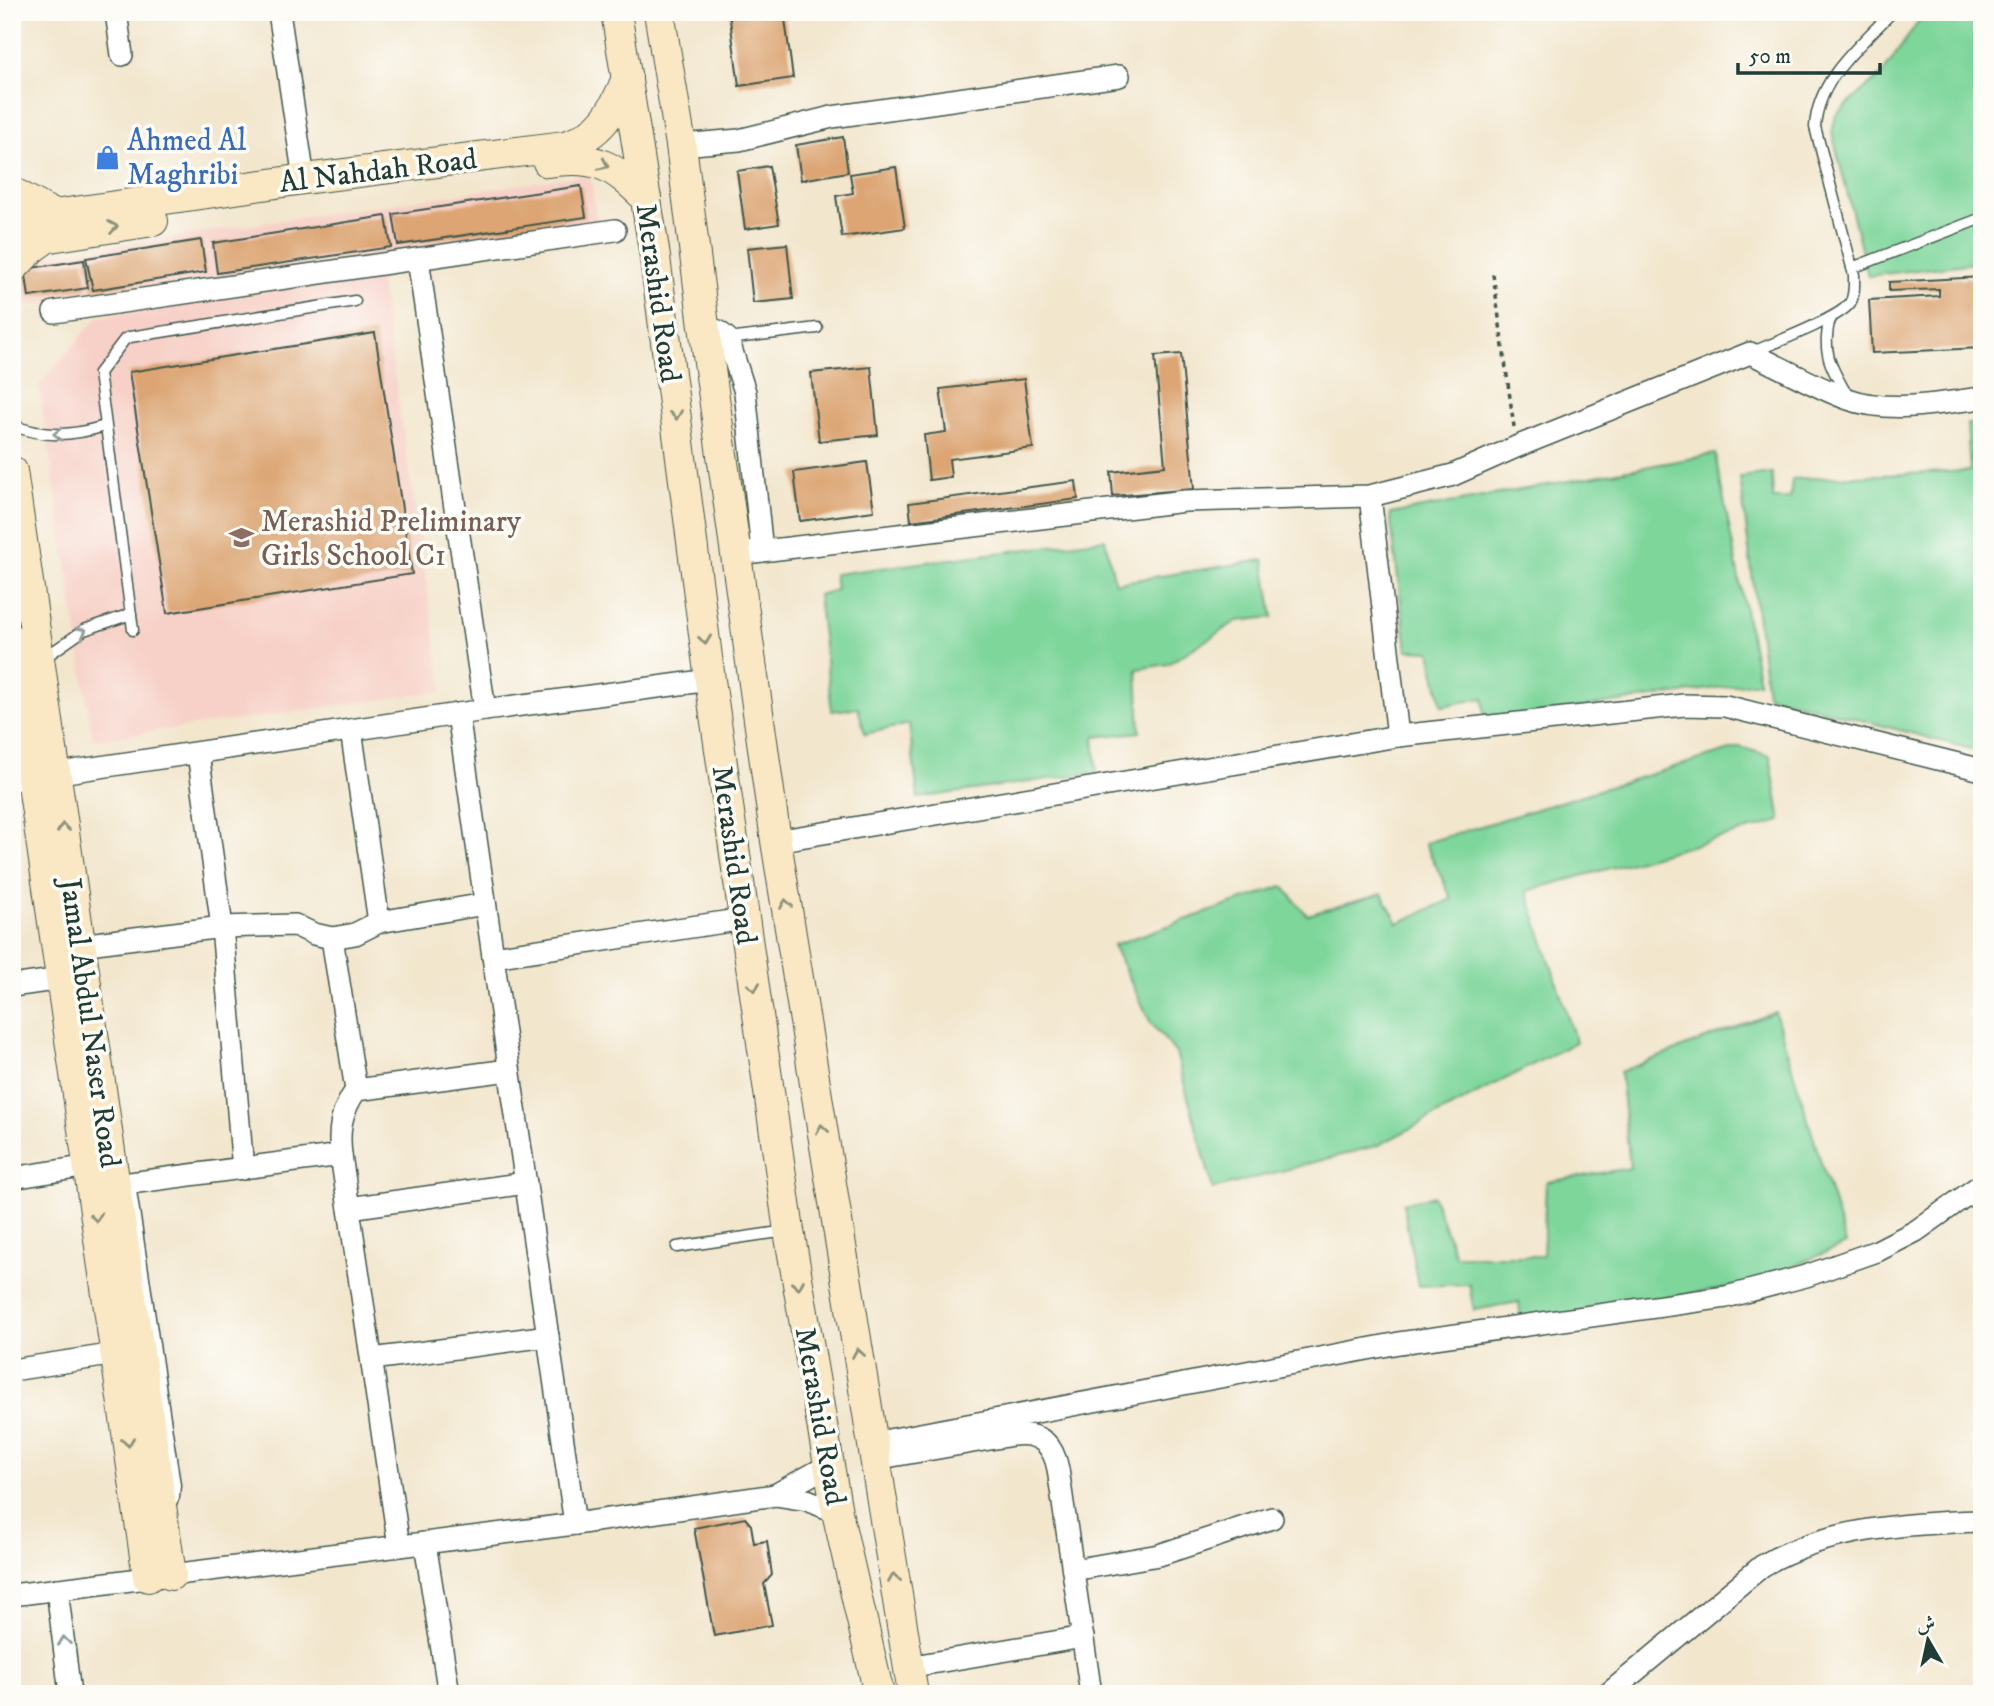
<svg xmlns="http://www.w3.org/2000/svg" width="1994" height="1706" font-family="'IM FELL DW Pica',Amiri,serif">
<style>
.built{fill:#f7d1c8}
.green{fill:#7ed69b;stroke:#4e8a68;stroke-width:2}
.building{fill:#dca573}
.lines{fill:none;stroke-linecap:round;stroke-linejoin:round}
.lane-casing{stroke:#3f564b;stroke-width:13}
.street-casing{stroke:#3f564b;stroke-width:24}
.secondary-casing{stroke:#3f564b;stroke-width:32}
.path{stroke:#3f564b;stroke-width:3.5;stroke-dasharray:5 5;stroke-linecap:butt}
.lane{stroke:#fff;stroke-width:10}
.street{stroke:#fff;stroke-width:21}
.secondary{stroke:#fae7c3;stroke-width:30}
.oneway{stroke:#8c927c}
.oneway2{stroke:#8f9e9a}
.labels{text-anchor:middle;stroke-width:7;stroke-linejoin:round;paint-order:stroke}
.shop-label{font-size:30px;fill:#366cbe;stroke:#fdfcf7;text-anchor:start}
.street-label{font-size:30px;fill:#1f3d34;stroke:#fdfcf7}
.education-label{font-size:30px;fill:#785e54;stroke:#fdfcf7;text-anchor:start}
</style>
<rect width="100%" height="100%" fill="#fdfcf7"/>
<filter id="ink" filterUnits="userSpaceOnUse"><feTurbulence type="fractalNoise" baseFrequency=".0143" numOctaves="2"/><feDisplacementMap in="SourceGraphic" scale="14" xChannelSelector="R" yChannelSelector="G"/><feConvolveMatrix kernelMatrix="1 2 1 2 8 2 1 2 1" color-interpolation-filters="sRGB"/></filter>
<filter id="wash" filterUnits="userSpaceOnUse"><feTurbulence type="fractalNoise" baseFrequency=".00686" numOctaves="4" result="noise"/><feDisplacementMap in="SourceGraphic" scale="28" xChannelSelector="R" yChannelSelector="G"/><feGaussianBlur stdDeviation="1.57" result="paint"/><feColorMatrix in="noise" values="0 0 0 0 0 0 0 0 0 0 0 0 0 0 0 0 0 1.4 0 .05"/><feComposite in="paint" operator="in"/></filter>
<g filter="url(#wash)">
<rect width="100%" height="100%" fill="#f2e6cd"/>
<g class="built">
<polygon points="590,174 597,223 27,305 20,260"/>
<polygon points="379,276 443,691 93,740 39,385 98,317"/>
</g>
<g class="green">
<polygon points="1925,12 1982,12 1982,262 1868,276 1832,132 1836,115 1882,74"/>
<polygon points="1967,424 1982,424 1982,752 1767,695 1740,477 1772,473 1773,499 1790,499 1792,479 1970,471"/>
<polygon points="1715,454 1759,682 1485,721 1483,698 1442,706 1430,651 1407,650 1390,514"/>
<polygon points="1105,539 1115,583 1264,560 1273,617 1237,621 1168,664 1137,669 1140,732 1094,737 1097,772 918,798 909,724 865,734 858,708 832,711 818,595 836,590 834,574"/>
<polygon points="1740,747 1770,756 1781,821 1527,891 1576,1042 1379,1145 1213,1189 1176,1053 1151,1023 1113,945 1283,886 1307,915 1382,894 1398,923 1452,899 1425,843"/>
<polygon points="1775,1012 1846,1244 1750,1284 1521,1323 1519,1302 1474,1310 1469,1284 1418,1286 1403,1203 1433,1196 1455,1256 1543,1256 1546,1182 1630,1168 1620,1072"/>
</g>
<g id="blocks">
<g class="building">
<polygon points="729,12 784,12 793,78 739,86"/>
<polygon points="843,137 848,172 801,180 796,145"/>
<polygon points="769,166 779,224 745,229 737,171"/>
<polygon points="896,167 905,228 842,237 836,196 853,193 850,174"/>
<polygon points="581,186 586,217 398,245 393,214"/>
<polygon points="386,216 391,247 217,273 213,243"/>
<polygon points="201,240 206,272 93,290 86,258"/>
<polygon points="787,244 793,299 753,303 747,248"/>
<polygon points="84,260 88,288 29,297 25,269"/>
<polygon points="1982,277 1982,348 1872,353 1869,300 1939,296 1939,289 1889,291 1889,282"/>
<polygon points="375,333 412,574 167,613 129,372"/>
<polygon points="1181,354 1194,489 1113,496 1111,472 1165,466 1155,356"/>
<polygon points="871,367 878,435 819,441 811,373"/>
<polygon points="1024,379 1033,448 949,459 951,477 929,480 924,435 946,432 940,389"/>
<polygon points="867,462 874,511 800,521 794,472"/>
<polygon points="1076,481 1078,499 911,521 909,503"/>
<polygon points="745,1518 751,1525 754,1543 767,1541 772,1575 764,1584 772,1625 714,1636 694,1528"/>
</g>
</g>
</g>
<g filter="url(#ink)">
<use href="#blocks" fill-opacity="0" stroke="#3f564b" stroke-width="2"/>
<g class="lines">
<defs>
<g id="lane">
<polyline points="1852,268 1982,218"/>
<path d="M1830,318C1821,353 1831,367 1848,397"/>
<polyline points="728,339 817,328"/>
<path d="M1750,353C1771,344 1839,319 1850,303C1855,295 1854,284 1854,275L1815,127C1818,78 1860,46 1892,12"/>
<path d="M12,425C44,438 72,436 105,426"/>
<polyline points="133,630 99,373 125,339 130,337 355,301"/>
<polyline points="44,658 84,630 131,614"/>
<polyline points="130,1184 175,1485 174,1497 170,1505"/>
<polyline points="677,1247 786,1231"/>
</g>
<g id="street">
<polyline points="116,12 122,55"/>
<polyline points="279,12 304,179"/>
<polyline points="681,145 739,140 832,117 1119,76"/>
<polyline points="418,259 485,710"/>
<polyline points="54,312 615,230"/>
<polyline points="704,326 718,331 728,339 745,392 762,551"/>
<polyline points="1370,496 1398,736"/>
<path d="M737,554L1185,501L1370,496L1453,475L1516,447L1750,353C1783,368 1815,387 1848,399C1890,414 1939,403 1982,398"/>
<polyline points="458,714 575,1524"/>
<polyline points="351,730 379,922"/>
<polyline points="198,753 222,927 243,1169"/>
<polyline points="12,780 485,710 710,680"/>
<polyline points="776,841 1398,736 1684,705 1725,706 1982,770"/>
<polyline points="332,938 356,1090"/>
<polyline points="80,945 222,927 295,925 314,934 332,938 355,934 379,922 485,904"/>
<polyline points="493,957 744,919"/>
<polyline points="12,986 61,979"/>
<polyline points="12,1178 89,1166"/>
<polyline points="115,1185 341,1155"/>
<polyline points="349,1208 526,1183"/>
<polyline points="372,1359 548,1336"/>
<polyline points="12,1370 116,1354"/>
<polyline points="873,1443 1399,1343 1726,1297 1806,1276 1877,1251 1916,1231 1982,1184"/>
<path d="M875,1459L1013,1435C1040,1432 1053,1444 1058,1469L1091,1694"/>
<polyline points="775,1495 829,1465"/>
<polyline points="425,1543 449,1694"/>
<path d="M399,1546L341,1155C338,1129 341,1112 356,1090L509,1070"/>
<polyline points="1073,1570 1159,1555 1272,1518"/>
<polyline points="57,1589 70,1694"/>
<polyline points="12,1595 575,1524 775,1495 807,1500 837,1512"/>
<polyline points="908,1667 1083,1637"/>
<path d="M1608,1694L1762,1566C1825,1528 1910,1523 1982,1521"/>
</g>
<g id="secondary">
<polyline points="616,12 654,250 710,680 789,1231 837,1512 879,1694"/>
<polyline points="659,12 681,145 704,326 776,841 913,1694"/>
<path d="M548,162C597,155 612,165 646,198"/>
<polyline points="12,192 54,215"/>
<path d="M12,221L304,179L565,146C601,135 614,111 627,78"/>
<polyline points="12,243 153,221"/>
<polyline points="12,269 32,248 46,238"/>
<polyline points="12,471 171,1575"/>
<polyline points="12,640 148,1577"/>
</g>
</defs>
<use href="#lane" class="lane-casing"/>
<use href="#street" class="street-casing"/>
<use href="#secondary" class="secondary-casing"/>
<polyline class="path" points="1493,274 1514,427"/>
<use href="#lane" class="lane"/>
<use href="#street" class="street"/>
<use href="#secondary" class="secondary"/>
</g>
<defs><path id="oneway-chevron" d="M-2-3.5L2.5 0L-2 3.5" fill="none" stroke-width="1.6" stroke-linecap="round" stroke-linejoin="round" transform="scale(1.75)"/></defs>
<g class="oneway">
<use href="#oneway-chevron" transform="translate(604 165) rotate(24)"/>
<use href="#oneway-chevron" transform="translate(113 227) rotate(-9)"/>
<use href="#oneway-chevron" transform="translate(676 415) rotate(83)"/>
<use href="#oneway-chevron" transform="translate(705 640) rotate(83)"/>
<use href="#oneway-chevron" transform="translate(63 828) rotate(-98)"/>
<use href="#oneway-chevron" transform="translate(786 904) rotate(-99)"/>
<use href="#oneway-chevron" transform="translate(754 987) rotate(82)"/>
<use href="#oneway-chevron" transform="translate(822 1129) rotate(-99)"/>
<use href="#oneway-chevron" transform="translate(96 1217) rotate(82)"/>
<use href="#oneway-chevron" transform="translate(798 1285) rotate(80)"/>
<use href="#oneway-chevron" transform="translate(858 1353) rotate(-99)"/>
<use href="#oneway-chevron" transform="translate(128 1442) rotate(82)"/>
<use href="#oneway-chevron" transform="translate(894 1578) rotate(-99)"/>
</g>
<g class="oneway2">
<use href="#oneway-chevron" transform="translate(58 434) rotate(180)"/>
<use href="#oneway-chevron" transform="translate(82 632) rotate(-28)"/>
<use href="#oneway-chevron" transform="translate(64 1641) rotate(-97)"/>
</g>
</g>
<defs>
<symbol id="shop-bare" viewBox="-9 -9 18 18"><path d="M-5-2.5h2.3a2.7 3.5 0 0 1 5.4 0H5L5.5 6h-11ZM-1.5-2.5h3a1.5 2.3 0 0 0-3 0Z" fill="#3f7fe0" stroke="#fdfcf7" stroke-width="2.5" paint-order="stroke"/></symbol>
<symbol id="school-bare" viewBox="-9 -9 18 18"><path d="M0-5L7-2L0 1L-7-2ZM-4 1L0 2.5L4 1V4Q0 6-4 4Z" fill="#8d6e63" stroke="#fdfcf7" stroke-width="2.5" paint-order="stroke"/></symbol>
</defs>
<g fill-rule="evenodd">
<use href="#shop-bare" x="90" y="140" width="35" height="35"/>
<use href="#school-bare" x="224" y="520" width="35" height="35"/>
</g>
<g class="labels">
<g class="shop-label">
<text x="127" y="150">Ahmed Al<tspan x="127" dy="34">Maghribi</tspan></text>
</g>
<g class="street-label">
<text transform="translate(378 170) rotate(-7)" y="10">Al Nahdah Road</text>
<text transform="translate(659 293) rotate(82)" y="10">Merashid Road</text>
<text transform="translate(735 855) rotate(82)" y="10">Merashid Road</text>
<text transform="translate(91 1023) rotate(82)" y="10">Jamal Abdul Naser Road</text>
<text transform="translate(821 1416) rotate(80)" y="10">Merashid Road</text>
</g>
<g class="education-label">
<text x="261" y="531">Merashid Preliminary<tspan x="261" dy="34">Girls School C1</tspan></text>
</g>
</g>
<rect width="1994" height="1706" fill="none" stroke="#fdfcf7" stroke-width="42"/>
<g transform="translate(1928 1640) rotate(351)" stroke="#fdfcf7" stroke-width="5" paint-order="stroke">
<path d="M0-5L12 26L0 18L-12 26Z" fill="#1f3d34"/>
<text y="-10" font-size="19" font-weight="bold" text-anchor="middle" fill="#1f3d34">ش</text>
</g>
<path d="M1738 63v10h142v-10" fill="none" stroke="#1f3d34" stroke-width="3.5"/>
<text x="1749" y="63" font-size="21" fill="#1f3d34" stroke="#fdfcf7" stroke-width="5" paint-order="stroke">50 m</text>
</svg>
